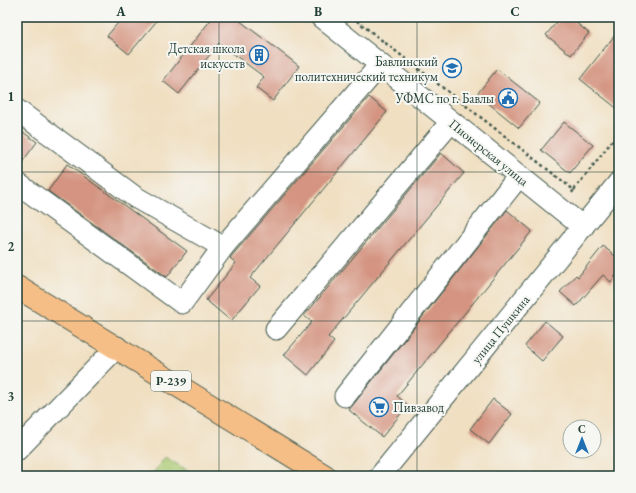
<svg xmlns="http://www.w3.org/2000/svg" width="636" height="493" font-family="'EB Garamond',serif">
<style>
.green{fill:#a9c870;stroke:#648252}
.building{fill:#d49481}
.lines{fill:none;stroke-linecap:round;stroke-linejoin:round}
.minor-casing{stroke:#3e5549;stroke-width:23}
.highway-casing{stroke:#3e5549;stroke-width:24}
.path{stroke:#3e5549;stroke-width:2.5;stroke-dasharray:3 3;stroke-linecap:butt}
.minor{stroke:#fff;stroke-width:21}
.highway{stroke:#f6be87;stroke-width:22}
.grid{fill:none;stroke:#1f3d34;stroke-width:1;stroke-opacity:0.55}
.labels{text-anchor:middle;stroke-width:4;stroke-linejoin:round;paint-order:stroke}
.shield{fill:#f6f6f2;stroke:#60746d;stroke-width:1}
.shield-label{font-size:12px;font-weight:bold;fill:#1f3d34}
.poi-label{font-size:13px;fill:#1f3d34;stroke:#f6f6f2;text-anchor:end}
.street-label{font-size:13px;fill:#1f3d34;stroke:#f6f6f2}
.neatline{fill:none;stroke:#1f3d34;stroke-width:1.5}
.grid-label{font-size:13px;text-anchor:middle;font-weight:bold;fill:#1f3d34}
</style>
<rect width="100%" height="100%" fill="#f6f6f2"/>
<filter id="ink" filterUnits="userSpaceOnUse"><feTurbulence type="fractalNoise" baseFrequency=".025" numOctaves="2"/><feDisplacementMap in="SourceGraphic" scale="8" xChannelSelector="R" yChannelSelector="G"/><feConvolveMatrix kernelMatrix="1 2 1 2 8 2 1 2 1" color-interpolation-filters="sRGB"/></filter>
<filter id="wash" filterUnits="userSpaceOnUse"><feTurbulence type="fractalNoise" baseFrequency=".012" numOctaves="4" result="noise"/><feDisplacementMap in="SourceGraphic" scale="16" xChannelSelector="R" yChannelSelector="G"/><feGaussianBlur stdDeviation="0.9" result="paint"/><feColorMatrix in="noise" values="0 0 0 0 0 0 0 0 0 0 0 0 0 0 0 0 0 1.4 0 .05"/><feComposite in="paint" operator="in"/></filter>
<g filter="url(#wash)">
<rect width="100%" height="100%" fill="#f0dfc1"/>
<polygon class="green" points="165,457 197,476 151,476"/>
<g id="blocks">
<g class="building">
<polygon points="123,17 160,17 129,54 107,36"/>
<polygon points="213,17 235,17 299,66 273,101 256,88 264,77 219,43 179,94 163,81"/>
<polygon points="561,17 569,17 589,33 571,55 546,35"/>
<polygon points="619,30 619,110 580,79"/>
<polygon points="497,69 540,103 519,128 477,94"/>
<polygon points="369,97 387,112 250,278 260,286 231,321 206,300 236,263 230,258"/>
<polygon points="564,122 593,145 570,173 541,150"/>
<polygon points="17,128 37,142 17,169"/>
<polygon points="441,153 464,173 328,337 334,342 308,375 284,355 312,322 304,316"/>
<polygon points="67,164 187,251 167,277 48,191"/>
<polygon points="507,210 532,231 397,396 408,405 382,437 349,410"/>
<polygon points="603,246 619,259 619,271 611,282 603,275 576,306 560,292 576,275 578,277"/>
<polygon points="545,321 563,336 542,361 525,346"/>
<polygon points="493,399 512,414 489,444 470,429"/>
</g>
</g>
</g>
<g filter="url(#ink)">
<use href="#blocks" fill-opacity="0" stroke="#3e5549" stroke-width="1"/>
<g class="lines">
<defs>
<g id="minor">
<polyline points="321,17 583,227"/>
<polyline points="17,110 135,197 223,247 182,303 17,183"/>
<polyline points="223,247 380,65"/>
<polyline points="276,329 451,122"/>
<polyline points="345,396 519,176"/>
<polyline points="17,450 117,347"/>
<polyline points="380,476 619,182"/>
</g>
<polyline id="highway" points="17,287 325,476"/>
</defs>
<use href="#minor" class="minor-casing"/>
<use href="#highway" class="highway-casing"/>
<g class="path">
<polyline points="352,17 574,190 570,195"/>
<polyline points="574,190 619,132"/>
</g>
<use href="#minor" class="minor"/>
<use href="#highway" class="highway"/>
</g>
</g>
<path class="grid" d="M219 17V476M417 17V476M17 172H619M17 321H619"/>
<defs>
<symbol id="building-ring" viewBox="-11 -11 22 22"><circle r="9.5" fill="#f6f6f2" stroke="#1f6fb2" stroke-width="1.5"/><path d="M-4-6H4V6H1V3H-1V6H-4ZM-2.5-4.3h1.7v1.8h-1.7ZM.8-4.3h1.7v1.8H.8ZM-2.5-1h1.7V.8h-1.7ZM.8-1h1.7V.8H.8Z" fill="#1f6fb2"/></symbol>
<symbol id="university-ring" viewBox="-11 -11 22 22"><circle r="9.5" fill="#f6f6f2" stroke="#1f6fb2" stroke-width="1.5"/><path d="M0-5L7-2L0 1L-7-2ZM-4 1L0 2.5L4 1V4Q0 6-4 4Z" fill="#1f6fb2"/></symbol>
<symbol id="civic-ring" viewBox="-11 -11 22 22"><circle r="9.5" fill="#f6f6f2" stroke="#1f6fb2" stroke-width="1.5"/><path d="M-.6-6.5H3V-4.5H.6V-3L4-1V1h2V6H-6V1h2V-1L-.6-3ZM-1.2 2.5V6h2.4V2.5Z" fill="#1f6fb2"/></symbol>
<symbol id="supermarket-ring" viewBox="-11 -11 22 22"><circle r="9.5" fill="#f6f6f2" stroke="#1f6fb2" stroke-width="1.5"/><path d="M-6-5.5h2.5l.6 2H6L4.5 2H-2.5L-4.4-4H-6ZM-1.5 3.2a1.3 1.3 0 1 0 .1 0ZM3 3.2a1.3 1.3 0 1 0 .1 0Z" fill="#1f6fb2"/></symbol>
</defs>
<g fill-rule="evenodd">
<use href="#building-ring" x="248" y="44" width="22" height="22"/>
<use href="#university-ring" x="441" y="57" width="22" height="22"/>
<use href="#civic-ring" x="497" y="87" width="22" height="22"/>
<use href="#supermarket-ring" x="368" y="396" width="22" height="22"/>
</g>
<g class="labels">
<rect class="shield" x="151" y="371" width="40" height="20" rx="3"/>
<g class="shield-label">
<text x="171" y="385">Р-239</text>
</g>
<g class="poi-label">
<text x="245" y="53">Детская школа<tspan x="245" dy="15">искусств</tspan></text>
<text x="438" y="66">Бавлинский<tspan x="438" dy="15">политехнический техникум</tspan></text>
<text x="494" y="103">УФМС по г. Бавлы</text>
<text x="393" y="412" text-anchor="start">Пивзавод</text>
</g>
<g class="street-label">
<text transform="translate(489 152) rotate(39)" y="5">Пионерская улица</text>
<text transform="translate(500 329) rotate(-51)" y="5">улица Пушкина</text>
</g>
</g>
<rect width="636" height="493" fill="none" stroke="#f6f6f2" stroke-width="44"/>
<g transform="translate(582 439)"><circle r="19" fill="#f6f6f2" stroke="#a0aca6"/>
<path d="M0-3L7 15L0 10L-7 15Z" fill="#1f6fb2"/>
<text y="-6" font-size="11" font-weight="bold" text-anchor="middle" fill="#1f3d34">С</text>
</g>
<rect x="22" y="22" width="592" height="449" class="neatline"/>
<g class="grid-label">
<text x="121" y="16">A</text>
<text x="318" y="16">B</text>
<text x="515" y="16">C</text>
<text x="11" y="101">1</text>
<text x="11" y="251">2</text>
<text x="11" y="401">3</text>
</g>
</svg>
